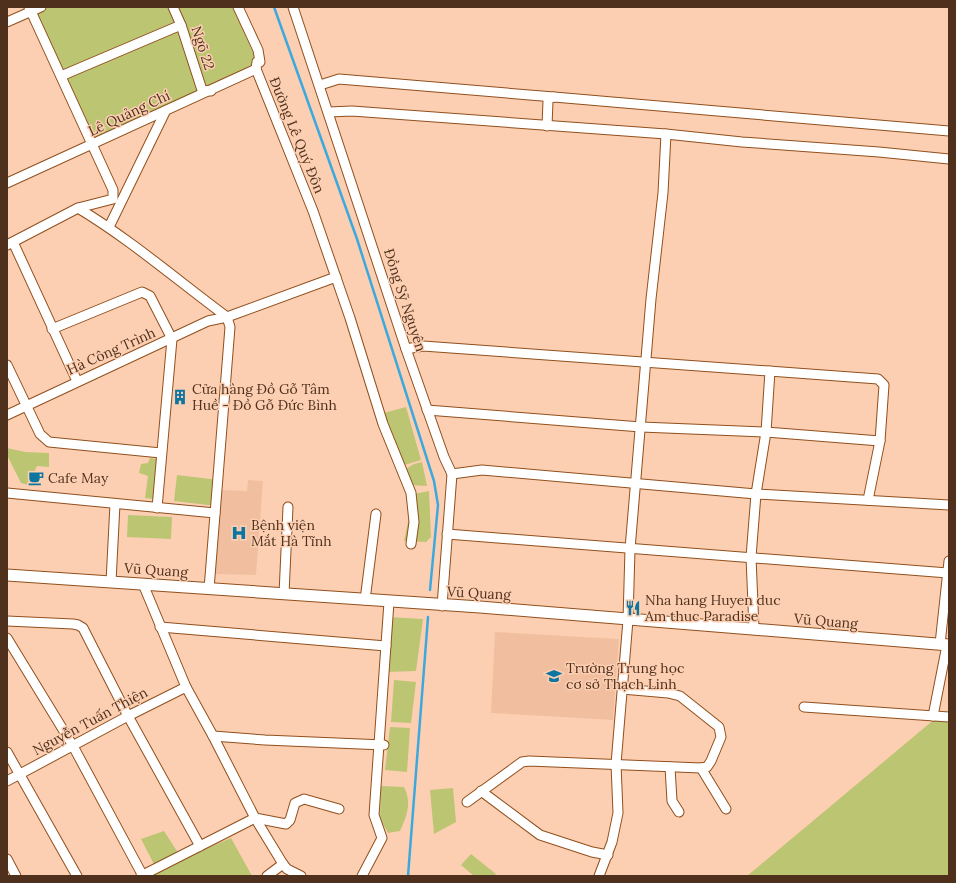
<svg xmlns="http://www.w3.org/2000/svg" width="956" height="883" font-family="Lora,serif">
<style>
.built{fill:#f1bfa0}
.green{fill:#bcc572}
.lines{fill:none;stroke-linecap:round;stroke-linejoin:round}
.stream{stroke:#3ca9de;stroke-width:2.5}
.minor-casing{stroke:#914f1c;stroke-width:11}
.major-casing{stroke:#914f1c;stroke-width:13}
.minor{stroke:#fff;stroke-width:9}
.major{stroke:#fff;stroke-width:11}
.labels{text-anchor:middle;stroke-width:3;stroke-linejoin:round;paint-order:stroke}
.street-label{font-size:14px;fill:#4e301c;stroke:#fdcfb2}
.poi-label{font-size:14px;fill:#4e301c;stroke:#fdcfb2;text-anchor:start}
</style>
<rect width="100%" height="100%" fill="#fdcfb2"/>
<g class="built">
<polygon points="248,480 263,481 256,575 215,574 221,490 247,491"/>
<polygon points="495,632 619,639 613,720 491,713"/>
</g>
<g class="green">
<polygon points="41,7 233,7 257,62 95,144 33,10"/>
<polygon points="406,407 421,460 401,466 380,414"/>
<polygon points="7,448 25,452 49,453 49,467 37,466 28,485 21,483 7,455"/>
<polygon points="150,458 165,460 162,500 145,498 148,476 139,473 141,464 148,463"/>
<polygon points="422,462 427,486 409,485 406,469 414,464"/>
<polygon points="177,475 219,480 216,506 174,501"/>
<polygon points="429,491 431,537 426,542 404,541 414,494"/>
<polygon points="128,515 172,517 171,539 127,537"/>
<polygon points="388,617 423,619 416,671 386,672"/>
<polygon points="394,680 416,682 411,723 391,722"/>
<polygon points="936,718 949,720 949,876 747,876"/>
<polygon points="390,727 410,728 407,772 385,770"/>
<path d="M381 786 404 787C412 803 407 815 400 831L388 833 380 819Z"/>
<polygon points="453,788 456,822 434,834 430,790"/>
<polygon points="164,831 182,859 231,838 252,876 152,876 158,872 141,839"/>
<polygon points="471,854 496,874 494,876 474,876 461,865"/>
</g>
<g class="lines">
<g class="stream">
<polyline points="274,7 357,239 434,481 438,505 430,590"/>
<polyline points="408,876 428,617"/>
</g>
<defs>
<g id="minor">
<polyline points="173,7 181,25 202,90 211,91"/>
<polyline points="293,7 406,349 444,457 452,474 442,606"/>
<polyline points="7,22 41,7"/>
<polyline points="256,69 313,211 350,318 383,424 411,493 414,522 411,544"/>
<polyline points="61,76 181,25"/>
<polyline points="320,85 339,79 554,97"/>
<polyline points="329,112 352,111 666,134 742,142 879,152 949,159"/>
<polyline points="547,126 548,101 549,98 554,97 949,131"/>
<polyline points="7,183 256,69 257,62 260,62 258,50 238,7"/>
<path d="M78 208C131 240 177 280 227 317"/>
<polyline points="109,227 165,112"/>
<polyline points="13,242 77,381"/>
<polyline points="7,245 78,208 113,199 113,190 29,7"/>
<polyline points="52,329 142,292 150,296 172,339 157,508"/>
<polyline points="406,349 423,346 878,379 884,385 880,441 868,500"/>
<polyline points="7,365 40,434 49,442 161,453"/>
<polyline points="427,410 641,427 766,432 880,441"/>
<polyline points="7,415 208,321 227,317 336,277"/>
<polyline points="452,474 482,470 756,494 949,505"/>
<polyline points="7,493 215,513"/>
<polyline points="447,534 948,573"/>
<polyline points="111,582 115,504"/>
<polyline points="143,584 186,687 213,736 255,818 283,864 287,869 301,876"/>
<polyline points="209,589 230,327 227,317"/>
<polyline points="284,594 288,507"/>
<polyline points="365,600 376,514"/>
<polyline points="7,621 73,624 78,625 83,628 128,716 200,846"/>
<polyline points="160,627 386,646"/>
<polyline points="754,629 751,557 756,494 766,432 770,371"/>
<polyline points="7,638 73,746 143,876"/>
<polyline points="940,644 949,561"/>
<polyline points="804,707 949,717"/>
<polyline points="933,716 947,645"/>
<polyline points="213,736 265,740 384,745"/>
<polyline points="7,752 77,876"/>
<polyline points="670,767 672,801 679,812"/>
<polyline points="701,768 726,809"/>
<polyline points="7,781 128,716 186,687"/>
<polyline points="481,791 540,835 592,852 608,855"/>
<polyline points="467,802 522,762 529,761 701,768 707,767 711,761 721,737 719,727 680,696 668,693 622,689"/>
<polyline points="7,859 16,876"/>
<polyline points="141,876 255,818 286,824 290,820 295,803 304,799 339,809"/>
<polyline points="267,876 283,864"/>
<polyline points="362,876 382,838 374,815 389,602"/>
<polyline points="599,876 612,842 618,813 616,764 628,620 630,549 651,299 663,193 666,134"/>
</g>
<polyline id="major" points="7,575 480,607 949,645"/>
</defs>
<use href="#minor" class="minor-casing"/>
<use href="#major" class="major-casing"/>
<use href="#minor" class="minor"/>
<use href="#major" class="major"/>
</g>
<defs>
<symbol id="building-bare" viewBox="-9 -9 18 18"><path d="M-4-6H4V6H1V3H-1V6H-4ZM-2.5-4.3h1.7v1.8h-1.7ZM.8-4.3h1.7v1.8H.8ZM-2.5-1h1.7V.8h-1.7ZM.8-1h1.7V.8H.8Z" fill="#0c76a1" stroke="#fdcfb2" stroke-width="2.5" paint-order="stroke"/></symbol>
<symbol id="cafe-bare" viewBox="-9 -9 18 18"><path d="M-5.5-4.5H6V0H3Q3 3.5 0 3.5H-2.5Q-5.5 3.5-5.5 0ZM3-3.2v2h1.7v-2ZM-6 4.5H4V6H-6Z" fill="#0c76a1" stroke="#fdcfb2" stroke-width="2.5" paint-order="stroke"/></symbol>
<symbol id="hospital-bare" viewBox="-9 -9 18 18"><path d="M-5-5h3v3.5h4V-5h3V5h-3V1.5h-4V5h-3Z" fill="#0c76a1" stroke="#fdcfb2" stroke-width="2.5" paint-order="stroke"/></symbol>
<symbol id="restaurant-bare" viewBox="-9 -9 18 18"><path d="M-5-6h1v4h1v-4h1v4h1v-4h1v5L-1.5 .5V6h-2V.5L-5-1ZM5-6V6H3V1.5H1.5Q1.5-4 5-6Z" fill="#0c76a1" stroke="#fdcfb2" stroke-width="2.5" paint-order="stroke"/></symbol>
<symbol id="school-bare" viewBox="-9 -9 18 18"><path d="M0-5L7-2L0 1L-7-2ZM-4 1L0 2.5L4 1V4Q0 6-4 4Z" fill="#0c76a1" stroke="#fdcfb2" stroke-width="2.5" paint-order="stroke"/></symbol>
</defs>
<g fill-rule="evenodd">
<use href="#building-bare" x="169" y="386" width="22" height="22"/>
<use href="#cafe-bare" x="25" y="467" width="22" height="22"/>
<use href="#hospital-bare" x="228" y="522" width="22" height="22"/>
<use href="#restaurant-bare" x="622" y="597" width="22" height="22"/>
<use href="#school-bare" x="543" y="665" width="22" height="22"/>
</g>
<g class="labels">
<g class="street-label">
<text transform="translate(203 48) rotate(72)" y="5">Ngõ 22</text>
<text transform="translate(129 113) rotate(-25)" y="5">Lê Quảng Chí</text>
<text transform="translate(297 135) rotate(68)" y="5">Đường Lê Quý Đôn</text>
<text transform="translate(405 300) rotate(72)" y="5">Đồng Sỹ Nguyên</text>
<text transform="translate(111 351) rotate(-24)" y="5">Hà Công Trình</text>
<text transform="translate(156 570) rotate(4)" y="5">Vũ Quang</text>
<text transform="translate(479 593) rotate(3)" y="5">Vũ Quang</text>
<text transform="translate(826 621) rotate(5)" y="5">Vũ Quang</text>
<text transform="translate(90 721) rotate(-28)" y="5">Nguyễn Tuấn Thiện</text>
</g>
<g class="poi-label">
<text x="192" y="394">Cửa hàng Đồ Gỗ Tâm<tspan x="192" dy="16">Huề - Đồ Gỗ Đức Bình</tspan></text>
<text x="48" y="483">Cafe May</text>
<text x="251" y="530">Bệnh viện<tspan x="251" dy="16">Mắt Hà Tĩnh</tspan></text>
<text x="645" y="605">Nha hang Huyen duc<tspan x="645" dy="16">Am thuc Paradise</tspan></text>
<text x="566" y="673">Trường Trung học<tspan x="566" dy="16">cơ sở Thạch Linh</tspan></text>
</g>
</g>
<rect width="956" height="883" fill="none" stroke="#4e301c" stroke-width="16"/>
</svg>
